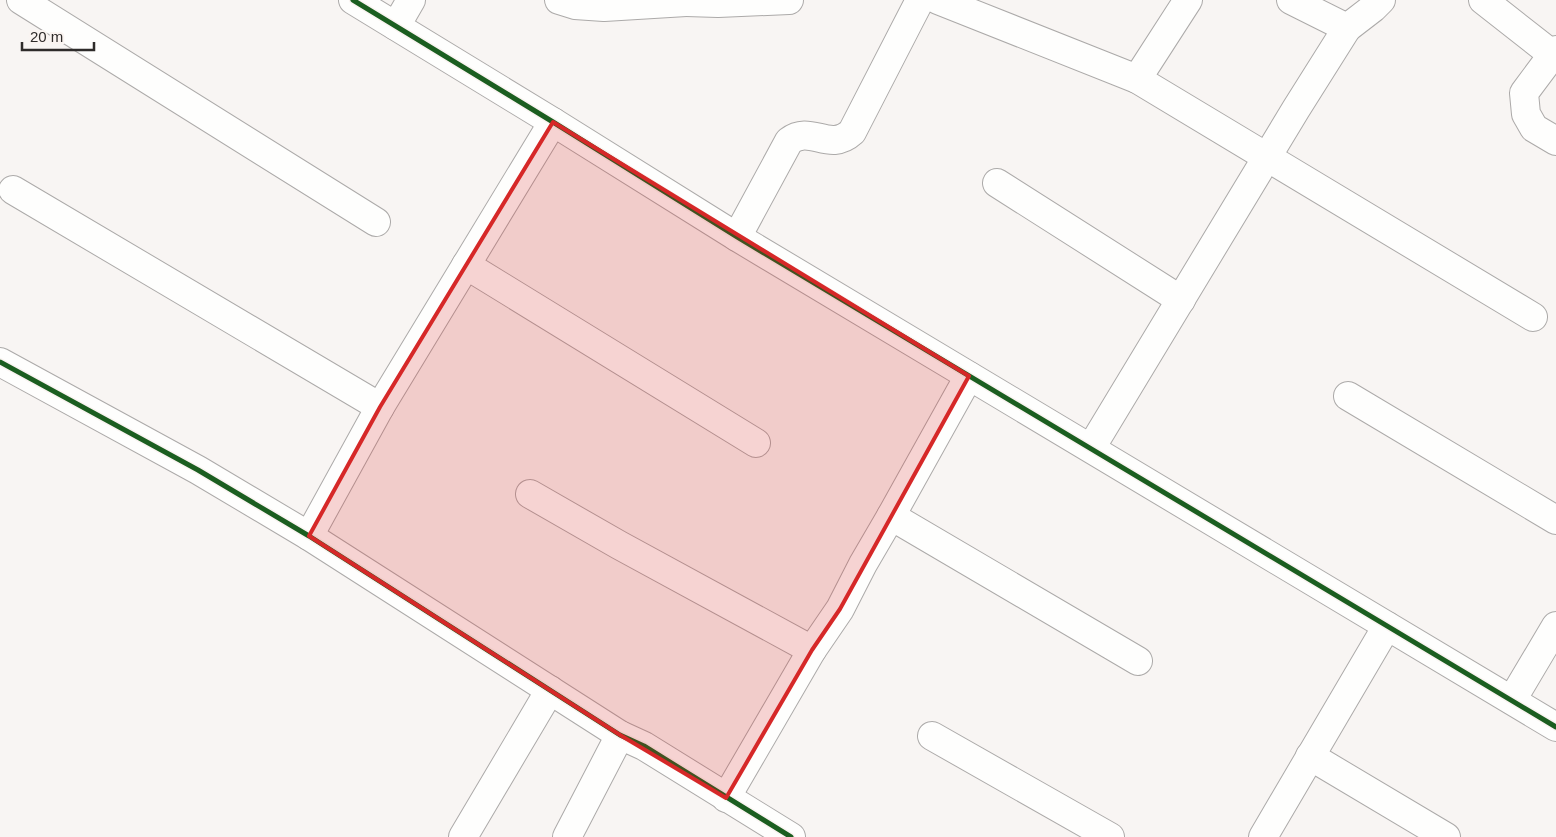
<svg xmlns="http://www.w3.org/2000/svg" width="1556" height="837" font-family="Helvetica,sans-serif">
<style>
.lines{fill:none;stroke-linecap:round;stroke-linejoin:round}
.minor-casing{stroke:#acaaa9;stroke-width:30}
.minor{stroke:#fefefd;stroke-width:28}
.cycleway-casing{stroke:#faf4f1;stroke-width:8}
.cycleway{stroke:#1b5e20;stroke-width:5}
.marked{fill:#d62828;fill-opacity:0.2;stroke:#d62828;stroke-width:4;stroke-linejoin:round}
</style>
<rect width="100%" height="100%" fill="#f8f5f3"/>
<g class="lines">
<defs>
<g id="minor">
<polyline points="21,0 376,222"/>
<polyline points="353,0 553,122 737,237 1556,727"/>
<polyline points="559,0 575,5 604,7 686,2"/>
<polyline points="686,0 686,2 718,3 789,0"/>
<polyline points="938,0 1137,79"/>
<polyline points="1188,0 1137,79 1533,317"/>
<polyline points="1291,0 1347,28 1373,8 1381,0"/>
<polyline points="1483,0 1553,55"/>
<polyline points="396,26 411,0"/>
<polyline points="1556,50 1524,93 1526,114 1534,128 1556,141"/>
<polyline points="997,183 1181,300"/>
<polyline points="13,190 380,407"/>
<path d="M737 237 789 141C811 124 829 153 852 132L920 0"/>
<polyline points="466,265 756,443"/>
<polyline points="0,362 198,470 309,536 620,735 644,746 791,837"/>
<polyline points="1348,396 1556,520"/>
<polyline points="1091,448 1296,109 1347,28"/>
<polyline points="530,494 619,545 812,650"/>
<polyline points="891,516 1138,661"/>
<polyline points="309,536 380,407 553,122"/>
<polyline points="1512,700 1556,626"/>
<polyline points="932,736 1110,837"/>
<polyline points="1310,756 1446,837"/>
<polyline points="726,798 812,650 840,609 863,564 891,516 969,376"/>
<polyline points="463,837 550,690"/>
<polyline points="567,837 620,735"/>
<polyline points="1263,837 1387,626"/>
</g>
</defs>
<use href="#minor" class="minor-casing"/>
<use href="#minor" class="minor"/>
<defs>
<g id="cycleway">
<polyline points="353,0 553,122 737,237 1556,727"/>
<polyline points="0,362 198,470 309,536 620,735 644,746 791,837"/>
</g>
</defs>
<use href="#cycleway" class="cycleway-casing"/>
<use href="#cycleway" class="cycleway"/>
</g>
<path class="marked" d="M553 122 969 376 840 609 812 650 726 798 620 735 309 536 380 407Z"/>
<path d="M22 42v8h72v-8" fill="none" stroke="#2e2b2a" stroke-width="2.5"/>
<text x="30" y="42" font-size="15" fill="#2e2b2a" stroke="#faf4f1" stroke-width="4" paint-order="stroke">20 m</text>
</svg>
